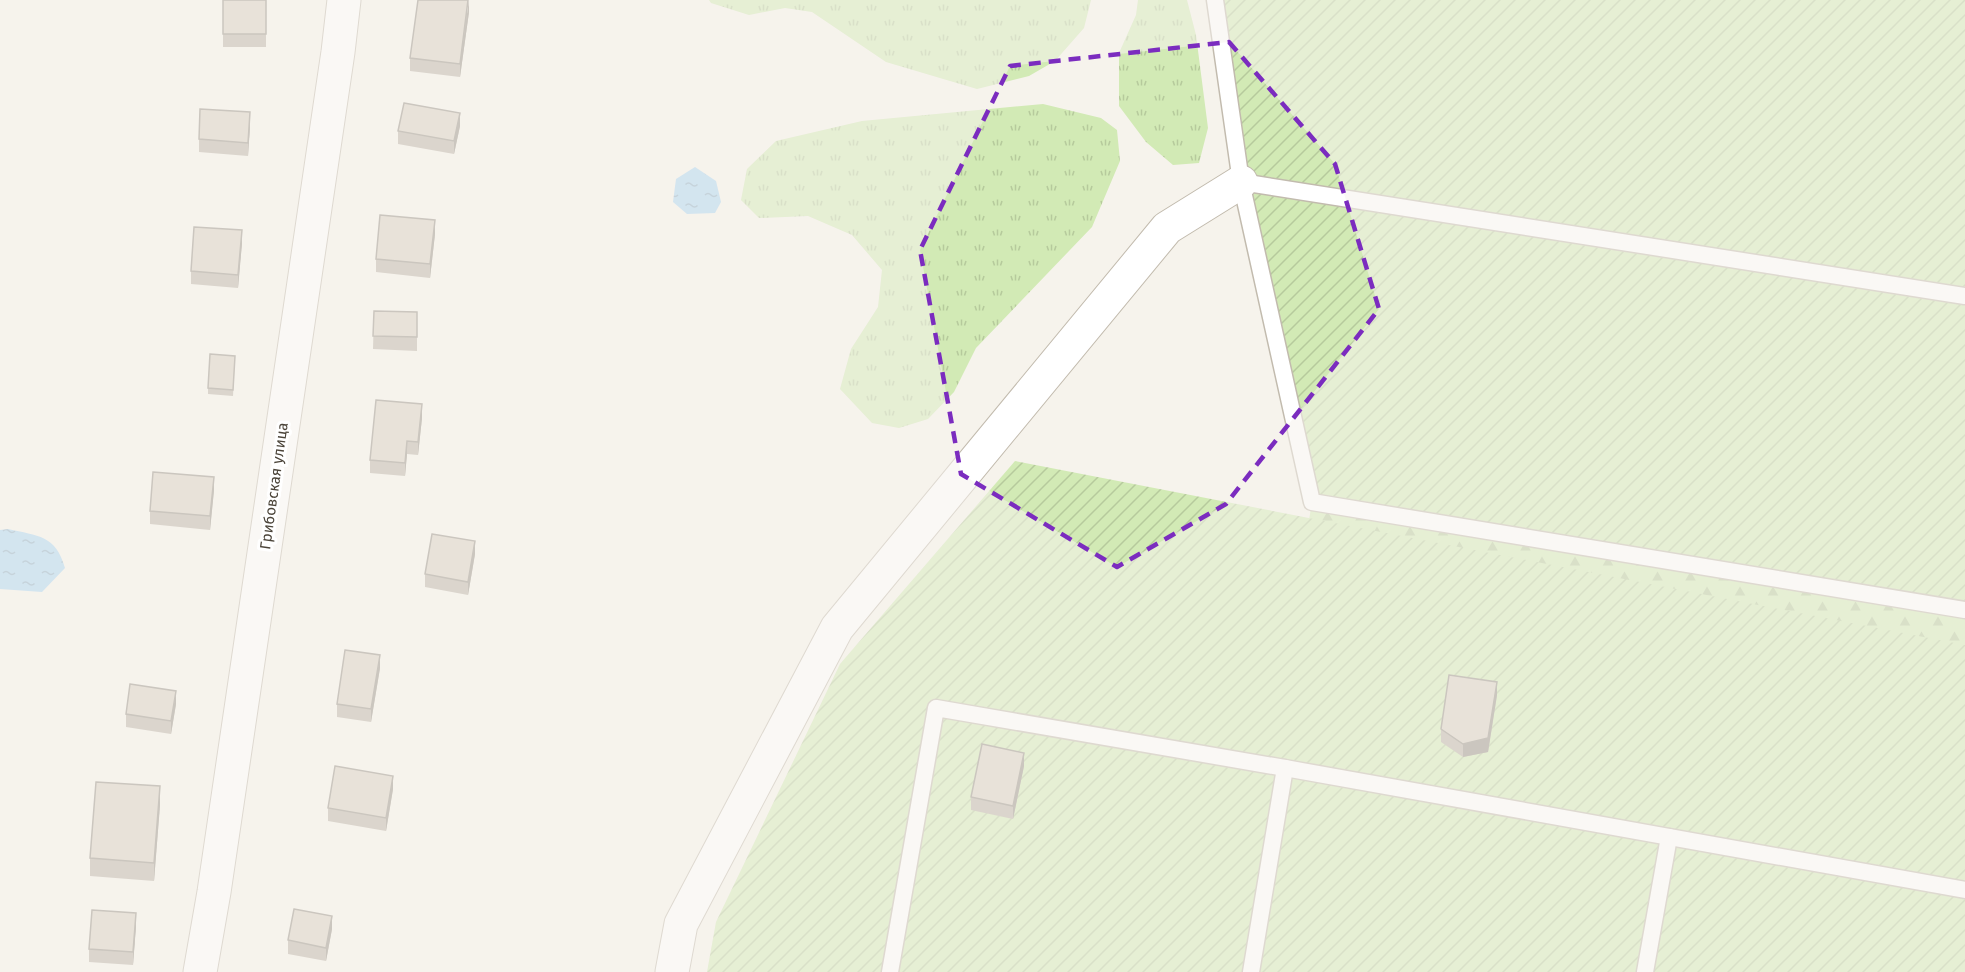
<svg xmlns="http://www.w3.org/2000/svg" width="1965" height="972" font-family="'Fira Sans',sans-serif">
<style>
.grass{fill:url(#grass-tufts)}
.forest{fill:url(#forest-firs)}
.garden{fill:url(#garden-furrows)}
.water{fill:url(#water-ripples)}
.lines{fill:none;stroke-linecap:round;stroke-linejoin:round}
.lane-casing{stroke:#c2bbae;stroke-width:19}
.street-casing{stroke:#c2bbae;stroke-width:35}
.lane{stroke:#fff;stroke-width:16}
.street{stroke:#fff;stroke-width:33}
.wall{fill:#bab2a6}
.shaded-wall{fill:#979187}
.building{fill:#d8cfc1;stroke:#979187;stroke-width:1.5}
.marked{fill:none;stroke:#7b2cbf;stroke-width:4.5;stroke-dasharray:12 8;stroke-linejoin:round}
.labels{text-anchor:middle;stroke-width:6;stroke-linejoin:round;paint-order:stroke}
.street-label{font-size:15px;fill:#4b4439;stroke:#fff}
</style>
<defs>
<pattern id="grass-tufts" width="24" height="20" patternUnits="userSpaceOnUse" patternTransform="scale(1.5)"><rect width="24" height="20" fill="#d2eab5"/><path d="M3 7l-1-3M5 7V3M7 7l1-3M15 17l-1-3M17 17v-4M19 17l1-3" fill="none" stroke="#b6ca9c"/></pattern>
<pattern id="forest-firs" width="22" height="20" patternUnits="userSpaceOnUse" patternTransform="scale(1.5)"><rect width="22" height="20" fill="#d2eab5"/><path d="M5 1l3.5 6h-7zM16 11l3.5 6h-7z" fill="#b6ca9c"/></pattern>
<pattern id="garden-furrows" width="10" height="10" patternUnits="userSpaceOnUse" patternTransform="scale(1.5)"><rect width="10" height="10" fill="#d2eab5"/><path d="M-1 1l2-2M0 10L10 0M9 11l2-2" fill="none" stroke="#b6ca9c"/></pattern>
<pattern id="water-ripples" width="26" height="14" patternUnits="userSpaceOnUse" patternTransform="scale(1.5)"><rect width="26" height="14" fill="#a9d4f2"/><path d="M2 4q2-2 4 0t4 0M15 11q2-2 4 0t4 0" fill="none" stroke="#8caec5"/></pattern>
</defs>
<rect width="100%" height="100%" fill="#f6f3ec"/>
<g class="grass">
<polygon points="709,0 1091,0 1084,28 1055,61 1029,76 977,89 886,62 812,12 785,8 749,15 711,3"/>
<polygon points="1138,0 1187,0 1196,35 1208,128 1199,163 1173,165 1146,142 1119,106 1119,53 1136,15"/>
<polygon points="1043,104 1101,118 1117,130 1120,161 1092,227 976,348 954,392 928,419 899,428 872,423 840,389 851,349 878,307 882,270 852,235 808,216 759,218 741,200 747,169 776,141 862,121"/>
</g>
<polygon class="forest" points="1312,502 1965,610 1965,656 1305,545"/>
<g class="garden">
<polygon points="1215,0 1965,0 1965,610 1312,502"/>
<polygon points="1015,461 1965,645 1965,972 707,972 716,922 840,664"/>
</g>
<g class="water">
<polygon points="695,167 716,181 721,202 715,213 687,214 673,202 676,179"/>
<path d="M8 529C38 536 56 535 65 568L42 592 0 589V530Z"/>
</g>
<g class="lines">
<defs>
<g id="lane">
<polyline points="1215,0 1241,182 1312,502 1965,610"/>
<polyline points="1241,182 1965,296"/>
<polyline points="890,972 936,708 1285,768 1965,890"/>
<polyline points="1251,972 1285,768"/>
<polyline points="1645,972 1669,837"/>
</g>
<g id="street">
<polyline points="200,972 214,892 338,52 344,0"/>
<polyline points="672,972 681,924 837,628 1167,228 1241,182"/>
</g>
</defs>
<use href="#lane" class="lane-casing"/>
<use href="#street" class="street-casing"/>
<use href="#lane" class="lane"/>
<use href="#street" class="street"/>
</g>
<g class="wall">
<rect x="223" y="0" width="43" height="47"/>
<polygon points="469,12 460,77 410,71 410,58"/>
<polygon points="250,125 248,156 199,152 199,139"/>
<polygon points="460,126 454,154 398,144 398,131"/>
<polygon points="435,234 430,278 376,272 376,259"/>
<polygon points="242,243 238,288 191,284 191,271"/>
<polygon points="374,311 417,312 417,351 373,349"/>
<polygon points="235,356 233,396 208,394 208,388"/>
<polygon points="422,418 418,455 407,454 405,476 370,473 370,460"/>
<polygon points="214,490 210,530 150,524 150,511"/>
<polygon points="475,554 468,595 425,587 425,574"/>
<polygon points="380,668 371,722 337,717 337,704"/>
<polygon points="1497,695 1488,752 1463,757 1441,742 1441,729"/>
<polygon points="176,704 171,734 126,727 126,714"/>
<polygon points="1024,766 1013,819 971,810 971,797"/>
<polygon points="393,789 386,831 328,821 328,808"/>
<polygon points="160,805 154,881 90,876 90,858"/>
<polygon points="136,926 133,965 89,962 89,949"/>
<polygon points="332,929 326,961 288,954 288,940"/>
</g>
<g class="shaded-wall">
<polygon points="469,0 469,12 460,77 460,64"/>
<polygon points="250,112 250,125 248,156 248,143"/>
<polygon points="460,113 460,126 454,154 454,141"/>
<polygon points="435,220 435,234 430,278 430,264"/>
<polygon points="242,230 242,243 238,288 238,275"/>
<polygon points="422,404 422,418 418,455 418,442"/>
<polygon points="407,441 407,454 405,476 405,463"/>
<polygon points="214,477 214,490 210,530 210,516"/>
<polygon points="475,541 475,554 468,595 468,582"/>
<polygon points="380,655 380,668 371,722 371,709"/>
<polygon points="1497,682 1497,695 1488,752 1463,757 1463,744"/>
<polygon points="176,691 176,704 171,734 171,721"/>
<polygon points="1024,753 1024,766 1013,819 1013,806"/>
<polygon points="393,776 393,789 386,831 386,818"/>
<polygon points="160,786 160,805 154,881 154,863"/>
<polygon points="136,913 136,926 133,965 133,952"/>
<polygon points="332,916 332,929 326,961 326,948"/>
</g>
<g class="building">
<rect x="223" y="0" width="43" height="34"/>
<polygon points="418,0 468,0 460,64 410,58"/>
<polygon points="404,103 460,113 454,141 398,131"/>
<polygon points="200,109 250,112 248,143 199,139"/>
<polygon points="380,215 435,220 430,264 376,259"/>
<polygon points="194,227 242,230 238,275 191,271"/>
<polygon points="374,311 417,312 417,337 373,336"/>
<polygon points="210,354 235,356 233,390 208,388"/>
<polygon points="376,400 422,404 418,442 407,441 405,463 370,460"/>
<polygon points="153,472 214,477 210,516 150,511"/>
<polygon points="432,534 475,541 468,582 425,574"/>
<polygon points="345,650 380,655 371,709 337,704"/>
<polygon points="1449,675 1497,682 1488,738 1463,744 1441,729"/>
<polygon points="130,684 176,691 171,721 126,714"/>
<polygon points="982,744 1024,753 1013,806 971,797"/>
<polygon points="335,766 393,776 386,818 328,808"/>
<polygon points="96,782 160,786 154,863 90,858"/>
<polygon points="294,909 332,916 326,948 288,940"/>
<polygon points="92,910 136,913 133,952 89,949"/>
</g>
<path d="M0 0H1965V972H0ZM1229 42 1335 164 1379 309 1226 504 1117 567 961 474 920 250 1010 66Z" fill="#f6f3ec" fill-opacity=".55" fill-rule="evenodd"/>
<path class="marked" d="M1229 42 1335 164 1379 309 1226 504 1117 567 961 474 920 250 1010 66Z"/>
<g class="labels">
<g class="street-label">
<text transform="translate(274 486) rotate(-82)" y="5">Грибовская улица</text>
</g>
</g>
</svg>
